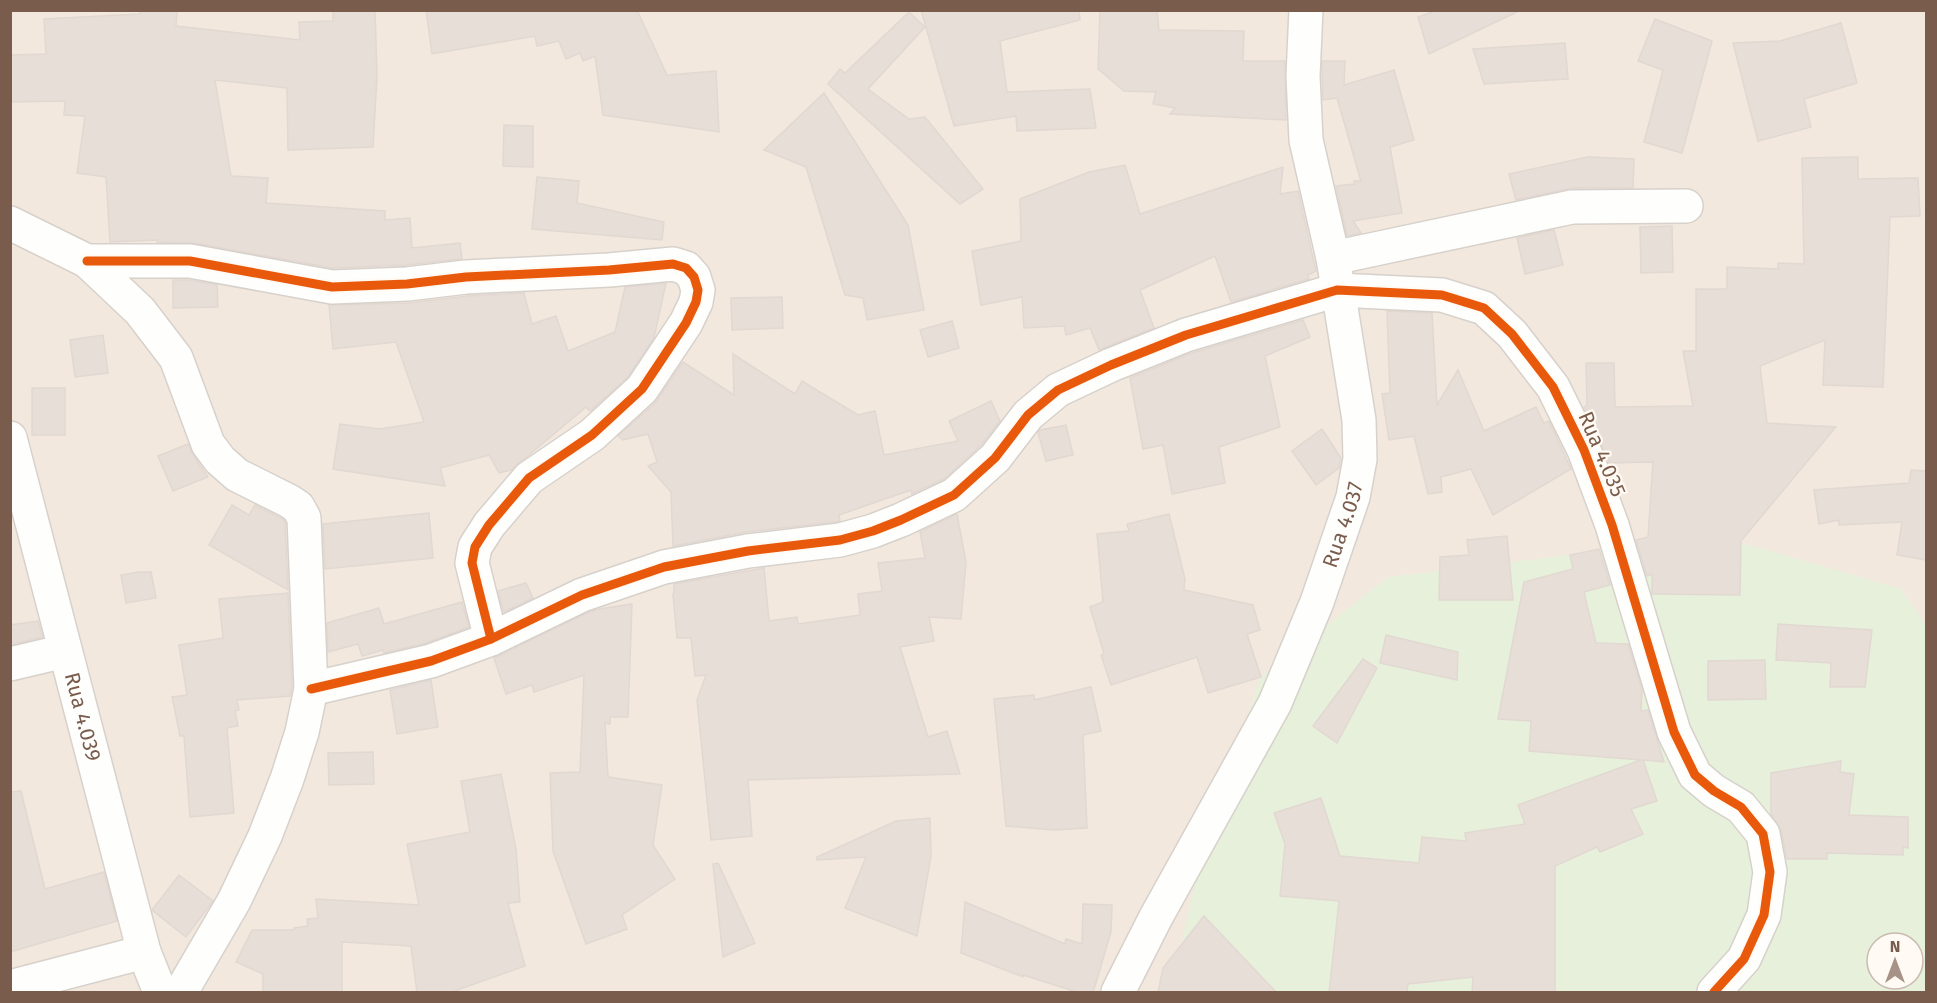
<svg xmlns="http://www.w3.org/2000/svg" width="1937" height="1003" font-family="'Fira Sans',sans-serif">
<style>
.residential{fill:#f2e8de;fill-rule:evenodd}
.green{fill:#e7f0db;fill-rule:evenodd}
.building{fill:#e6ded7;stroke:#e2d8d2;stroke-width:1.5}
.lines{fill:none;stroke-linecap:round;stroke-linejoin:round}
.minor-casing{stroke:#d7d1cb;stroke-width:36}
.minor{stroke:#fefefd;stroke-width:33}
.cycleway-casing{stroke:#fffaf3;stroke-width:13}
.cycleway{stroke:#e8590c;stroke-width:9}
.labels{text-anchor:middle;stroke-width:4.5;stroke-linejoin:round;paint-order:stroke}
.street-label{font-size:21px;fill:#7a5c4d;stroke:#fffaf3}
</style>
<rect width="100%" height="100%" fill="#f9f5f0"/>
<path class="residential" d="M10 11H1926V992H11ZM1877 943H1913V979H1877Z"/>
<path class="green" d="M1694 529 1901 589 1926 625V992H1171L1208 824 1261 677 1388 577 1570 555ZM1877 943H1913V979H1877Z"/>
<g class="building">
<polygon points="140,10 177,10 176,26 300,40 299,22 333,21 333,10 375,10 377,75 373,147 288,150 287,88 215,80 231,176 268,178 266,203 385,211 385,220 410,218 412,248 460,243 462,259 406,265 333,268 193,243 157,242 157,240 110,242 106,177 77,173 85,116 64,115 65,101 10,102 10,55 46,54 44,19 140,14"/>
<polygon points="426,10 637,10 667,75 716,71 719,132 603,115 595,56 583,61 580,53 566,59 559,41 537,46 535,36 432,54"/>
<polygon points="921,10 1079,10 1080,20 1000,41 1007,92 1090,89 1096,128 1017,131 1016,116 954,126"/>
<polygon points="1100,10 1157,10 1159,30 1244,31 1243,61 1285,61 1286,120 1170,114 1175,108 1153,104 1156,92 1124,91 1098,69"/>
<polygon points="1438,10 1521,10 1429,54 1418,17"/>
<polygon points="909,12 925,27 868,89 909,119 925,117 983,189 960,204 828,84 840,69 845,73"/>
<polygon points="1655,19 1712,41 1682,153 1644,142 1663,70 1638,61"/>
<polygon points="1841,23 1857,83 1804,99 1811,127 1758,141 1733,43 1780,41"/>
<polygon points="1565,43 1568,79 1484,84 1473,49"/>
<polygon points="1322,61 1345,61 1344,85 1394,70 1414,140 1390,147 1402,213 1353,221 1361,233 1347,236 1336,186 1355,184 1354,181 1361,181 1337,98 1323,100"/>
<polygon points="824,93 908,225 924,310 867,320 863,298 845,295 806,167 764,150"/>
<polygon points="504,125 533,126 533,167 503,166"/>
<polygon points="1588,157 1634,159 1633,188 1572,188 1516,200 1509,174"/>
<polygon points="1858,157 1858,179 1918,178 1920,216 1890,217 1883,387 1823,385 1825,340 1760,366 1767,423 1836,427 1741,541 1740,595 1652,594 1652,574 1647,576 1636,540 1648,537 1653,462 1609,463 1601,442 1584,407 1587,405 1586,363 1614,363 1615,407 1693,406 1683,351 1696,351 1696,289 1727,289 1727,267 1778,269 1778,263 1804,264 1802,158"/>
<polygon points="1125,165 1140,214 1283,167 1280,194 1298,191 1316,271 1308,275 1309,279 1231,302 1215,256 1140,290 1154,328 1099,350 1090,328 1066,335 1064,326 1024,328 1022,297 981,305 972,251 1021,241 1020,199 1089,172"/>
<polygon points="537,177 579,181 577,203 664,222 662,240 532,229"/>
<polygon points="1672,226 1673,272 1641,273 1640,227"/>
<polygon points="1554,230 1563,265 1525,274 1517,238"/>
<polygon points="173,280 188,280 217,285 218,307 173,308"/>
<polygon points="666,283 654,338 628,377 590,411 586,407 511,470 499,473 489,455 440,468 445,486 333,469 340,424 380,429 424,422 396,342 333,349 329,305 408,303 468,296 524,293 532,324 556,316 568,351 615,332 625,287"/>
<polygon points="782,297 783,328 732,330 731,298"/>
<polygon points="1387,311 1432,313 1437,405 1458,370 1484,431 1536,407 1544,423 1549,421 1571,469 1493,515 1471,469 1441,477 1442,492 1428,494 1414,436 1389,440 1382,394 1390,393"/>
<polygon points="1303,320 1310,337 1265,356 1280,427 1219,447 1225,483 1172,494 1163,445 1143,449 1130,378 1192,353"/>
<polygon points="952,321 959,348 928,357 920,330"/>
<polygon points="103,335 108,373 75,377 70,340"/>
<polygon points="733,354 795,394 802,381 858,415 875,411 884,455 958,441 949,421 991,401 1000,421 981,445 944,479 912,494 911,490 839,515 840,521 836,522 746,532 673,546 671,492 648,466 657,462 648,434 623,440 618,436 655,403 683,362 734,395"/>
<rect x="32" y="388" width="33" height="47"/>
<polygon points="1066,425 1073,455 1046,461 1038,433 1040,430"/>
<polygon points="1322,429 1341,458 1339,468 1316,485 1292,451"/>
<polygon points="188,444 193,455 208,477 173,491 158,456"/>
<polygon points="1911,470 1926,471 1926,560 1897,555 1902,522 1839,525 1839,520 1819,524 1814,490 1909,483"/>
<polygon points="232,505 249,515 255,505 284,520 285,523 288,590 209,545"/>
<polygon points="429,513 433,558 325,569 323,524"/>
<polygon points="957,514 966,562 961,619 929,617 934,641 900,647 928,737 947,731 960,774 748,780 752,836 711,840 697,700 706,675 695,676 691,638 677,638 673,594 674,593 674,584 764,568 769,621 797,617 798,624 860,615 858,594 882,591 878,563 925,558 920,532"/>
<polygon points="1169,514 1185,579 1184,590 1253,605 1260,630 1247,634 1261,677 1208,693 1197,657 1111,685 1101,655 1104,654 1090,607 1103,602 1097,534 1129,531 1127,524"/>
<polygon points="1507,536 1513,600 1439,600 1440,557 1469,555 1467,540"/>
<polygon points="1599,549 1610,585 1584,592 1596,643 1628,644 1642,689 1641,711 1648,710 1664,762 1643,760 1657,801 1631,809 1643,834 1600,852 1597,847 1555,866 1555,993 1472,993 1473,977 1408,984 1407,993 1329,993 1339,901 1280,896 1285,844 1274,813 1321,798 1340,856 1419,863 1422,837 1466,841 1465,833 1525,824 1518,805 1641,760 1529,751 1531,721 1498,719 1524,582 1573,569 1570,555"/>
<polygon points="139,572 151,572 156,598 126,603 121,575"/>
<polygon points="526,583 533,598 504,612 498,591"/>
<polygon points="288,593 292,687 290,696 237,700 239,710 235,711 238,726 227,728 234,813 190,817 184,736 180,736 172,697 187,695 179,645 223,638 219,599"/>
<polygon points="462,602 469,627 426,643 384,653 383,650 362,656 358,644 328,652 327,623 379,608 384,624"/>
<polygon points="632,604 628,717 610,717 610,724 605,723 608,777 662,785 653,845 675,879 622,915 627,929 586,944 553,851 550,773 580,772 584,675 534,692 532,685 506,694 494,658 589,612 599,609"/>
<polygon points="38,621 43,637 10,645 10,625"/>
<polygon points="1778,624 1872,630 1865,687 1830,687 1831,663 1776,660"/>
<polygon points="1386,635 1458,652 1457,680 1380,663"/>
<polygon points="1363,659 1377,668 1337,743 1313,726"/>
<polygon points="1765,660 1766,699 1708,700 1708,661"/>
<polygon points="431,680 438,727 397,734 390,690"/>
<polygon points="1091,687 1101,731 1083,735 1087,828 1054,830 1006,826 994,699 1034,695 1034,700"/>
<polygon points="373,752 374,784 329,785 328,753"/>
<polygon points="1841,761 1840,772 1854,774 1849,815 1908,817 1908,848 1903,847 1903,855 1827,853 1827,859 1787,859 1781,830 1771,814 1771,773"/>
<polygon points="501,774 516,849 520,902 508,903 525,966 449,993 417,993 411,946 342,942 342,993 263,993 263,974 236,962 252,930 294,930 294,928 308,926 307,919 318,918 316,899 419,905 407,844 470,832 461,781"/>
<polygon points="21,791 45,889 104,872 117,921 10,952 10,792"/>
<polygon points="930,818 931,856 917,936 845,908 866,857 817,860 817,857 896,821"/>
<polygon points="718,863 755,943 723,957 713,864"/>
<polygon points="179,875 213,901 186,937 152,910"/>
<polygon points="965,902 1065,944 1066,939 1082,944 1083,904 1112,905 1111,932 1093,993 1080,993 1023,975 1023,977 961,953"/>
<polygon points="1204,916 1277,993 1158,993 1163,968"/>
</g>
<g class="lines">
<defs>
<g id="minor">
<polyline points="10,223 87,261 140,311 176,358 208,444 220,460 237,475 289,501 298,507 304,518 311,689 302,732 287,779 265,836 234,901 181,992"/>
<polyline points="1333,258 1572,207 1686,206"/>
<polyline points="87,261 190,261 332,287 407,284 466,277 609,270 673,264 686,268 694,277 698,290 696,302 686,323 642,389 592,435 529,478 489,525 475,547 472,563 491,639"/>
<path id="s1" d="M10 438 144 952 160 992"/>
<polyline points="10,664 65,651"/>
<polyline points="311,689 431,661 491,639 582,595 664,567 748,551 840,540 873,531 901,520 954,495 995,458 1028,415 1058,390 1111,365 1186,335 1337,290 1442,295 1484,308 1512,334 1553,387 1584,450 1612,525 1674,732 1695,775 1714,791 1741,807 1763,834 1770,872 1764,915 1744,959 1714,992"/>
<polyline points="10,987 144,952"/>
<path id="s2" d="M1118 992 1156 917 1275 703 1317 602 1353 497 1360 459 1359 420 1333 258 1306 140 1303 76 1306 10"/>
</g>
</defs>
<use href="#minor" class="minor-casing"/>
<use href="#minor" class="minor"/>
<defs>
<g id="cycleway">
<polyline points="87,261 190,261 332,287 407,284 466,277 609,270 673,264 686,268 694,277 698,290 696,302 686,323 642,389 592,435 529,478 489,525 475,547 472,563 491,639"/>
<polyline points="311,689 431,661 491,639 582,595 664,567 748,551 840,540 873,531 901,520 954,495 995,458 1028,415 1058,390 1111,365 1186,335 1337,290 1442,295 1484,308 1512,334 1553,387 1584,450 1612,525 1674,732 1695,775 1714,791 1741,807 1763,834 1770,872 1764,915 1744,959 1714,992"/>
</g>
</defs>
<use href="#cycleway" class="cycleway-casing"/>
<use href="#cycleway" class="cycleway"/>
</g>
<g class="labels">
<g class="street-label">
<text transform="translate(1602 454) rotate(67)" y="7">Rua 4.035</text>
<text dy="7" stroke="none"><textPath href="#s2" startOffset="520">Rua 4.037</textPath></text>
<text dy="7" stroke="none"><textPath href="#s1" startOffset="288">Rua 4.039</textPath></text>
</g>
</g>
<rect width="1937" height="1003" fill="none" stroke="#7a5c4d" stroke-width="24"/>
<g transform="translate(1895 961)"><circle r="28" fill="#fffaf3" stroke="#cabbb1" stroke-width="1.5"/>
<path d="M0-4.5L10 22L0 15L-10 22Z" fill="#a69286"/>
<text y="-9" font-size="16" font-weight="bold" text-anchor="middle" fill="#7a5c4d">N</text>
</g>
</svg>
